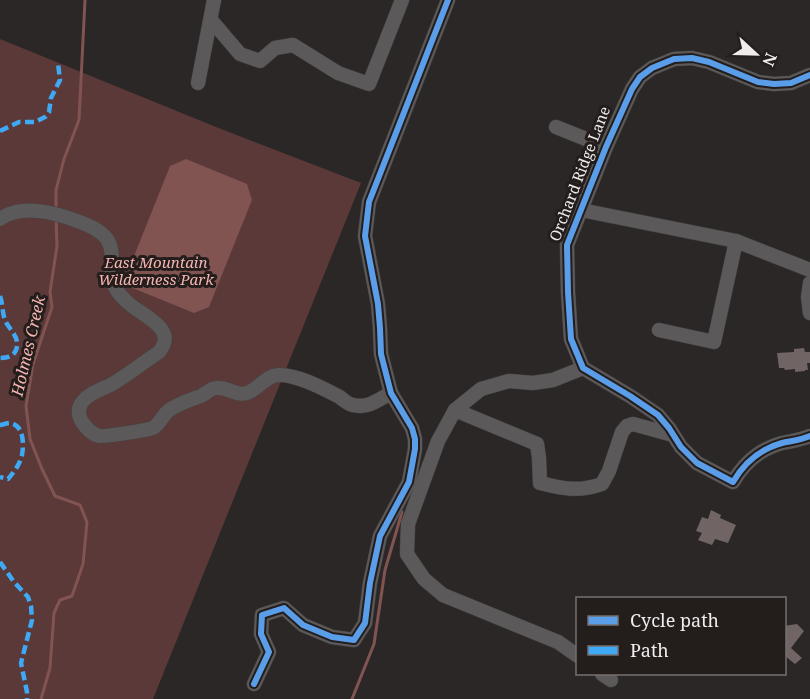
<svg xmlns="http://www.w3.org/2000/svg" width="810" height="699" font-family="'Noto Serif',serif">
<style>
.green{fill:#5a3938}
.water{fill:#815452}
.lines{fill:none;stroke-linecap:round;stroke-linejoin:round}
.stream{stroke:#815452;stroke-width:3}
.building{fill:#716464}
.minor-casing{stroke:#474343;stroke-width:15}
.minor{stroke:#5b5959;stroke-width:14}
.quiet{stroke:#3fa9f5;stroke-width:4.5;stroke-dasharray:9 4.5;stroke-linecap:butt}
.cycleway-casing{stroke:#231d1c;stroke-width:10}
.cycleway{stroke:#5a9eea;stroke-width:6}
.labels{text-anchor:middle;stroke-width:6;stroke-linejoin:round;paint-order:stroke}
.street-label{font-size:15px;fill:#f1ecec;stroke:#231d1c}
.park-label{font-size:15px;font-style:italic;fill:#f6b5b2;stroke:#231d1c}
.water-label{font-size:16px;font-style:italic;fill:#f5b5b1;stroke:#231d1c}
</style>
<rect width="100%" height="100%" fill="#2c2727"/>
<polygon class="green" points="0,39 216,127 361,183 153,699 0,699"/>
<polygon class="water" points="186,159 247,184 252,200 209,307 194,313 130,287 126,276 170,166"/>
<g class="lines">
<g class="stream">
<polyline points="56,211 56,190 64,159 79,120 85,0"/>
<polyline points="41,699 50,668 54,613 60,600 72,596 83,564 87,522 80,505 55,496 42,469 30,439 26,406 33,364 52,307 50,292 57,246 56,218"/>
<polyline points="352,699 374,644 385,570 402,512"/>
</g>
</g>
<g class="building">
<polygon points="804,348 805,352 810,352 810,363 807,363 808,370 805,370 805,371 795,372 795,369 785,370 784,368 779,368 777,353 794,352 794,349"/>
<polygon points="711,510 721,515 720,518 736,525 728,543 715,539 712,545 698,540 702,533 696,531 702,517 708,519"/>
<polygon points="797,624 804,631 791,648 802,658 795,664 785,656 784,657 784,626"/>
</g>
<g class="lines">
<defs>
<g id="minor">
<polyline points="211,20 240,54 260,61 275,48 293,45 338,73 369,84 402,0"/>
<path d="M810 75 791 83 774 84 758 82 709 62 692 58 674 59 652 68 640 77 632 89 606 147 567 245 568 292 571 339 583 368 630 396 658 415 669 428 681 447 697 463 733 482C744 463 760 449 782 443 791 441 801 440 810 436"/>
<polyline points="198,83 214,0"/>
<polyline points="556,127 606,147"/>
<polyline points="581,210 736,241 810,270"/>
<path d="M0 219C23 203 56 213 80 222 90 226 100 230 107 239 115 251 110 266 112 280 114 287 119 294 124 299 138 315 180 327 159 352 144 362 129 374 114 383 104 389 90 392 83 401 77 408 78 415 82 422 86 428 92 434 99 436 104 437 148 430 153 428 160 424 162 416 168 411 177 404 190 400 201 396 205 394 208 391 212 389 225 384 235 397 247 393 259 389 265 376 278 375 296 374 322 388 338 396 343 399 347 404 353 405 357 406 363 406 367 405 375 403 383 397 391 393"/>
<polyline points="810,283 808,297 810,313"/>
<polyline points="659,330 714,342 736,241"/>
<path d="M455 410 537 444 539 458 540 483C564 489 579 492 602 484L609 471 622 432 627 426 633 424 673 435"/>
<polyline points="578,656 558,642 443,595 424,579 407,554 408,524 438,441 455,410 481,389 509,381 533,383 553,380 583,368"/>
<polyline points="602,674 611,680"/>
<polyline points="254,684 269,652 261,634 262,615 284,608 303,625 332,637 354,640 365,623 370,583 380,536 409,482 415,449 415,439 412,428 391,393 381,354 380,328 378,304 365,236 369,202 448,0"/>
</g>
</defs>
<use href="#minor" class="minor-casing"/>
<use href="#minor" class="minor"/>
<g class="quiet">
<polyline points="0,131 19,122 35,122 45,117 49,112 51,98 60,80 58,63"/>
<path d="M0 296C3 304 2 312 5 320 9 330 21 337 16 350 13 357 7 358 0 358"/>
<path d="M0 425C1 425 8 423 9 423 24 424 24 444 22 455 20 464 14 472 8 479L0 477"/>
<polyline points="0,562 14,582 28,597 31,606 32,620 21,663 27,692 27,699"/>
</g>
<defs>
<g id="cycleway">
<path d="M810 75 791 83 774 84 758 82 709 62 692 58 674 59 652 68 640 77 632 89 606 147 567 245 568 292 571 339 583 368 630 396 658 415 669 428 681 447 697 463 733 482C744 463 760 449 782 443 791 441 801 440 810 436"/>
<polyline points="254,684 269,652 261,634 262,615 284,608 303,625 332,637 354,640 365,623 370,583 380,536 409,482 415,449 415,439 412,428 391,393 381,354 380,328 378,304 365,236 369,202 448,0"/>
</g>
</defs>
<use href="#cycleway" class="cycleway-casing"/>
<use href="#cycleway" class="cycleway"/>
</g>
<g class="labels">
<g class="street-label">
<text transform="translate(580 174) rotate(-69)" y="5">Orchard Ridge Lane</text>
</g>
<g class="park-label">
<text x="156" y="268">East Mountain<tspan x="156" dy="17">Wilderness Park</tspan></text>
</g>
<g class="water-label">
<text transform="translate(28 346) rotate(-77)" y="6">Holmes Creek</text>
</g>
</g>
<rect x="576" y="597" width="210" height="78" fill="#231d1c" stroke="#75706f" stroke-width="1.5"/>
<rect x="588" y="616" width="30" height="9" fill="#5a9eea" stroke="#75706f" stroke-width="1.5"/>
<text x="630" y="627" font-size="18" fill="#f1ecec">Cycle path</text>
<rect x="588" y="646" width="30" height="9" fill="#3fa9f5" stroke="#75706f" stroke-width="1.5"/>
<text x="630" y="657" font-size="18" fill="#f1ecec">Path</text>
<g transform="translate(756 54) rotate(112)" stroke="#231d1c" stroke-width="4.5" paint-order="stroke">
<path d="M0-4.5L10 22L0 15L-10 22Z" fill="#f1ecec"/>
<text y="-9" font-size="16" font-weight="bold" text-anchor="middle" fill="#f1ecec">N</text>
</g>
</svg>
